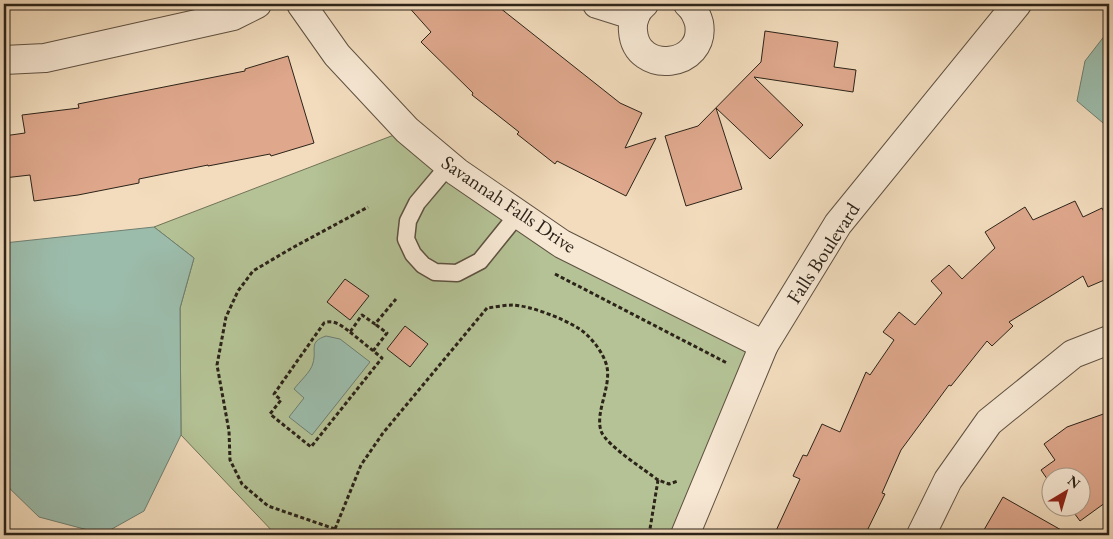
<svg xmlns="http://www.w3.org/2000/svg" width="1113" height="539" font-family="'EB Garamond',serif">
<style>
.green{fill:#b4c295;stroke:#707257}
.water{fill:#9cbcab;stroke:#6f7f71}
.building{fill:#dfa88d;stroke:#2c2319}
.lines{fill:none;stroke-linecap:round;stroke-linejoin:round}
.lane-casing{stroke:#5e5142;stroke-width:19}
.street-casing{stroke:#5e5142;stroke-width:30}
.path{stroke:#2c2319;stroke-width:3;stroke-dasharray:4 2.5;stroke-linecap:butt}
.lane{stroke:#f7e8d4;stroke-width:16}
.street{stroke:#f7e8d4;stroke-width:28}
.labels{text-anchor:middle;stroke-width:4.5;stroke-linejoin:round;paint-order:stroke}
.street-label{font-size:20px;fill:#2c2319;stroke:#f7e8d4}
</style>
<rect width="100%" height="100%" fill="#f2dcbd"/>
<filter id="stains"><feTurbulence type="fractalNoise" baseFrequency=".004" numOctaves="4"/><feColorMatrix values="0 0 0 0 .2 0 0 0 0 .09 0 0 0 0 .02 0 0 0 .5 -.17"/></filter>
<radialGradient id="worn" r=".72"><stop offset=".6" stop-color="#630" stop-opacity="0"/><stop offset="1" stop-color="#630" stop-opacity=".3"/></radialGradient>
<polygon class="green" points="407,130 457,172 764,345 685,535 276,535 181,435 180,308 194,258 154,227"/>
<g class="water">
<polygon points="1109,30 1109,128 1077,101 1085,61"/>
<polygon points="154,227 194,258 180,308 181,435 144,511 103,534 39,517 4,483 4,243"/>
<path d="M326 336 340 339 370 362 312 435 289 417 304 398 294 389C299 382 311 372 313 363 317 349 308 342 326 336Z"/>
</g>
<g class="building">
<polygon points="406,4 495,4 620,103 642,113 625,148 656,138 626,196 557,161 555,164 517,134 519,132 472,95 473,93 421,42 431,32"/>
<polygon points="765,31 838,42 834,67 856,70 853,92 754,77 803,125 770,159 716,108 742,189 686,206 665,136 698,126 761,62"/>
<polygon points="288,56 314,143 271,156 270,154 208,166 208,165 139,179 139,183 78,195 34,201 30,175 4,178 4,136 25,133 22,115 79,108 78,104 245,71 245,69"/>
<polygon points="1075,201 1083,217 1102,208 1109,222 1109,278 1088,287 1083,276 1009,322 1013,326 992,346 987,341 951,386 949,385 901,450 882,493 885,494 865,535 774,535 800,479 793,476 803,455 807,456 822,424 840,432 866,372 870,375 894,340 883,332 899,312 915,325 942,293 931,281 949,265 962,279 995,248 985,232 1025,207 1033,220"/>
<polygon points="345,279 369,296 350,320 327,302"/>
<polygon points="405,326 428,344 410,367 387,349"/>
<polygon points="1109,412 1109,500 1080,521 1069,506 1080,506 1080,476 1050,476 1050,483 1041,470 1055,460 1044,444 1067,427"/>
<polygon points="1003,497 1070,535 981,535"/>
</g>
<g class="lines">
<defs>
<polyline id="lane" points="449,165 417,203 408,221 406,239 413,254 423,265 435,272 457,273 480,261 518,214"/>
<g id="street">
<polyline points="301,4 337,55 407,130 457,172 562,244 764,345"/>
<polyline points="597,4 635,16"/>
<path d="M644 4C636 10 632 21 633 31 636 76 707 68 699 23 697 16 694 9 688 4"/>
<polyline points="4,60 45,58 233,16 257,4"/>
<polyline points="685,535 764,345 838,224 1017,4"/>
<polyline points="921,535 948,480 989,422 1073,354 1109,340"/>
</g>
</defs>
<use href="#lane" class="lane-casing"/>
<use href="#street" class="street-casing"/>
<g class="path">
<polyline points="555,274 727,363"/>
<path d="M350 332 382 358 311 447 270 414 281 400 274 394 324 323C334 319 342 326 350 332L362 315 375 324 396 299"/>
<polyline points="373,351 387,333 375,324"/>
<path d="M335 529 361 465 383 433 487 308C495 307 505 305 513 305 531 306 562 318 578 328 590 335 604 353 607 367 611 388 595 412 601 431 606 445 645 470 658 480"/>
<polyline points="337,535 335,529 268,506 242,484 230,460 229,431 217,365 226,317 238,291 253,271 292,248 368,207"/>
<polyline points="649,535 658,480 669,484 678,481"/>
</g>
<use href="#lane" class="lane"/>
<use href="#street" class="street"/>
</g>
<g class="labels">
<g class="street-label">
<text transform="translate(509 204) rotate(34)" y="7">Savannah Falls Drive</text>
<text transform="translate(823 253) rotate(-57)" y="7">Falls Boulevard</text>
</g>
</g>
<rect width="1113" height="539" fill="none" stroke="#f2dcbd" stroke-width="20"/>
<rect x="5" y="5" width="1103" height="529" fill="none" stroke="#2c2319" stroke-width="2.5"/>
<rect x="10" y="10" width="1093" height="519" fill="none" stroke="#2c2319"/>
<g transform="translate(1066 492) rotate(38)"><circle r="24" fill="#f7e8d4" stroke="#a69989"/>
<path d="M0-4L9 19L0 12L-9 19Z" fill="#8f2418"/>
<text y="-8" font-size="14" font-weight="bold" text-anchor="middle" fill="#2c2319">N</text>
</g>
<rect width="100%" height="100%" filter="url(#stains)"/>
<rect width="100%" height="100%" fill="url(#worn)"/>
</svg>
